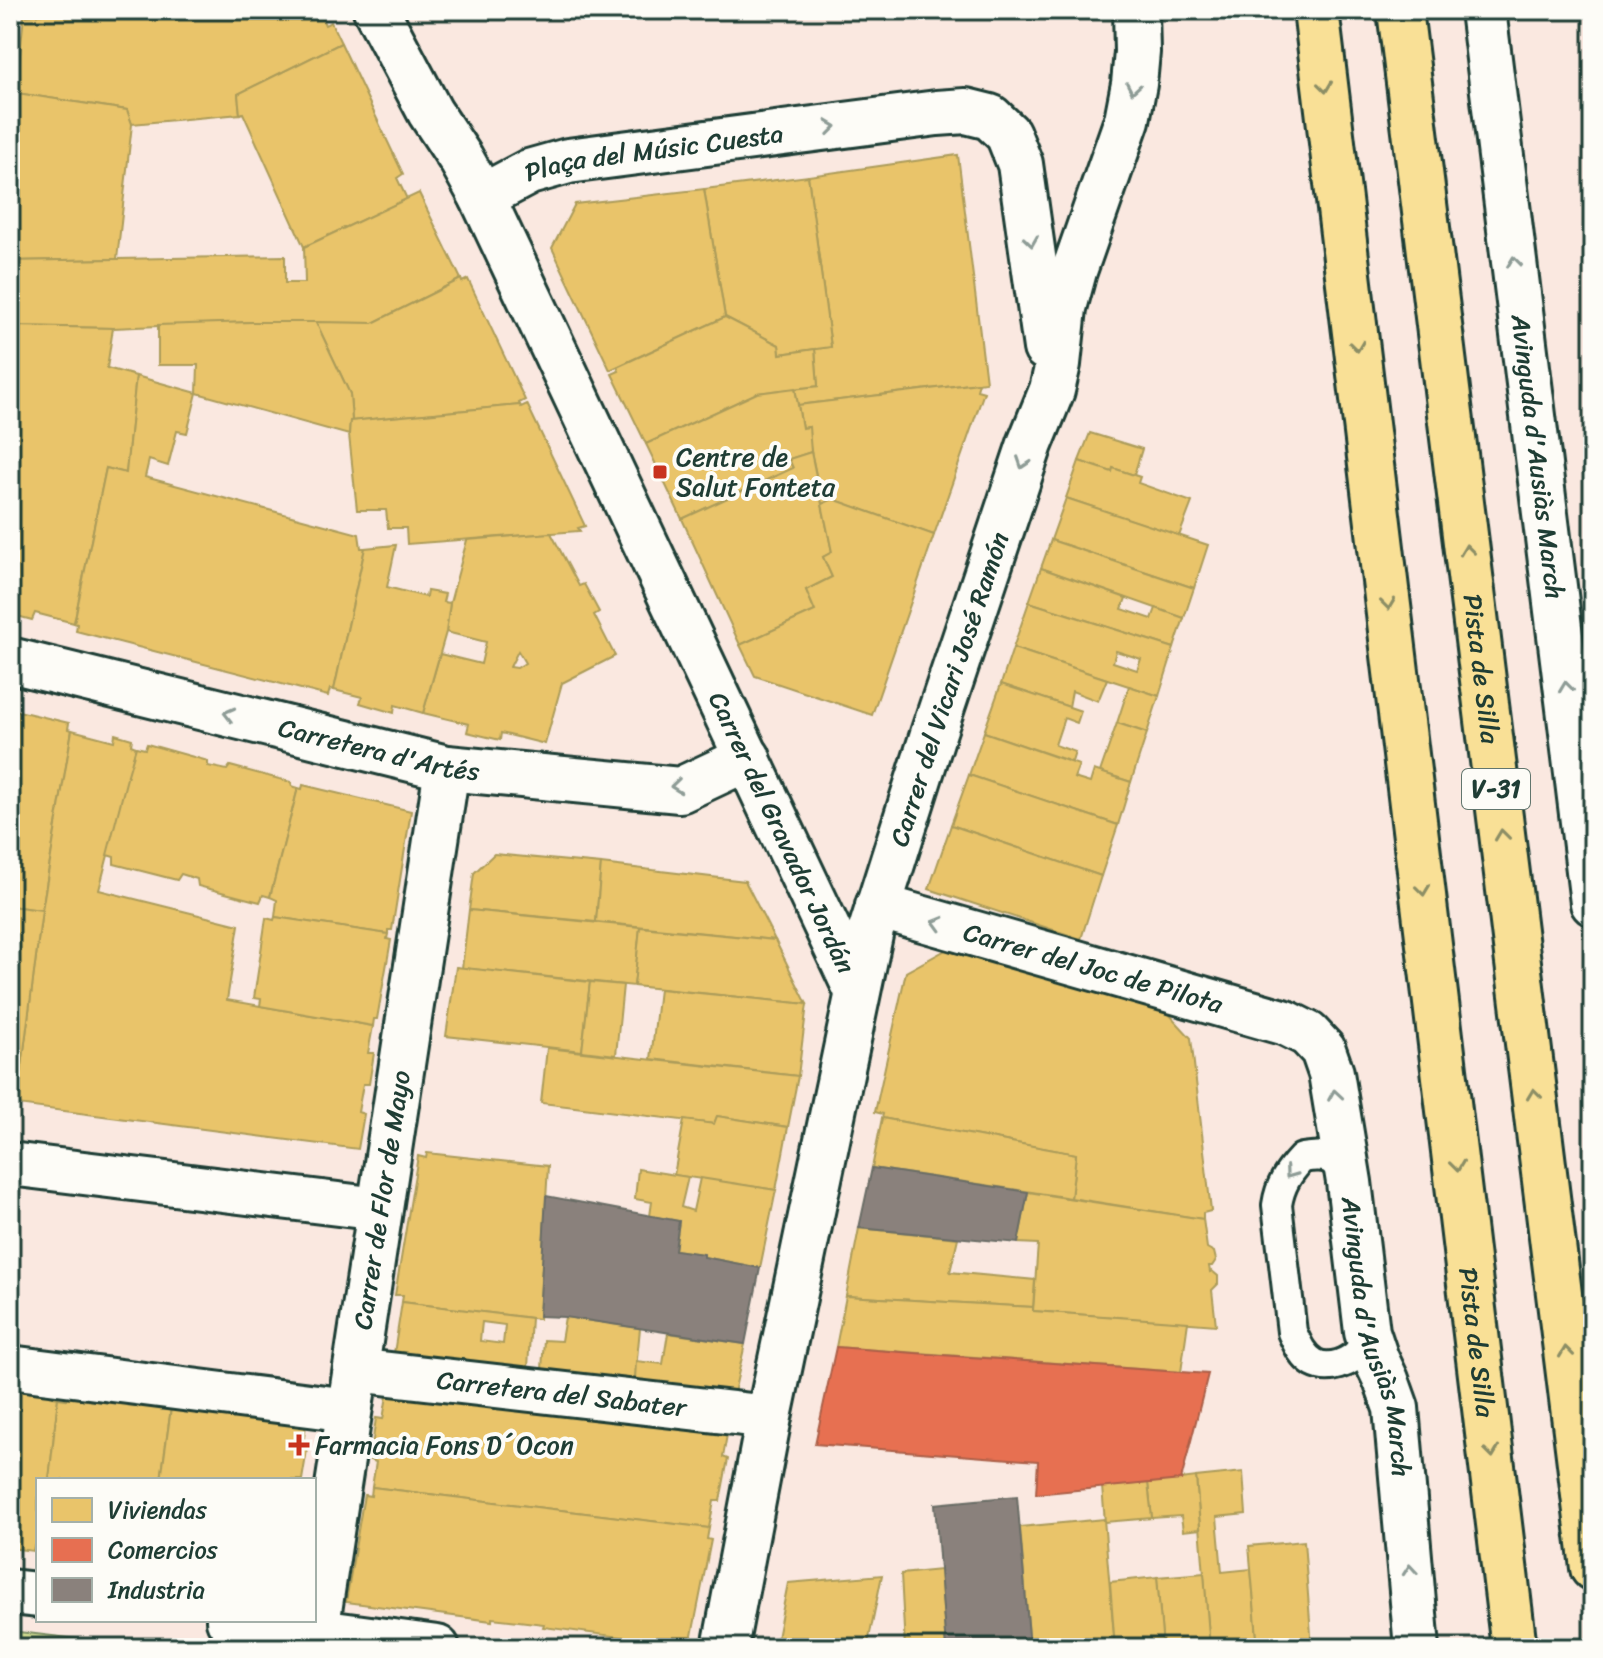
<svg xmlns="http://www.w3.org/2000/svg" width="1603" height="1658" font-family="Sriracha,sans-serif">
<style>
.green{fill:#d3df92;stroke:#798e63;stroke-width:2}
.homes{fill:#e9c46a;stroke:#ac9c5a;stroke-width:2;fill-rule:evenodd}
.shops{fill:#e76f51;stroke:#ab6048;stroke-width:2}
.industry{fill:#8a817c;stroke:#6a6d66;stroke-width:2}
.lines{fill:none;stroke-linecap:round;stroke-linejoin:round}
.service-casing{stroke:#1f3d34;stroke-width:34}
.pedestrian-casing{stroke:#1f3d34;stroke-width:48}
.minor-casing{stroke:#1f3d34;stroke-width:50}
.trunk-casing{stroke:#1f3d34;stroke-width:50}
.service{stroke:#fdfcf7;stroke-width:28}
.pedestrian{stroke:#fdfcf7;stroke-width:42}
.minor{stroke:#fdfcf7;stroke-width:44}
.trunk{stroke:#f9e096;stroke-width:44}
.oneway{stroke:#8c8e65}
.oneway2{stroke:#8e9c96}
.poi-dot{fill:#c8321e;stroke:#fdfcf7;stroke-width:3}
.labels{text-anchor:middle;stroke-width:8;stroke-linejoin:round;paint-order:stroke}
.shield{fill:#fdfcf7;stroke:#62766e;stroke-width:2}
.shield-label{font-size:24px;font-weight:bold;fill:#1f3d34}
.street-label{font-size:26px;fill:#1f3d34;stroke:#fdfcf7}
.poi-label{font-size:26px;fill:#1f3d34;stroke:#fdfcf7;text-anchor:start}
</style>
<rect width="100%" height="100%" fill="#fae8e0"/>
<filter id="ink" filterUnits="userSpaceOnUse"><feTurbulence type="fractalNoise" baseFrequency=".0125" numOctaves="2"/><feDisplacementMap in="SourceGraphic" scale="16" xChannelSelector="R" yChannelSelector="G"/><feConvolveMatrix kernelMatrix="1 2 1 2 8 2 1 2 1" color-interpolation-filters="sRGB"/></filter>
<g filter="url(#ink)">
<polygon class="green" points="10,1631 154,1648 10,1648"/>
<g class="homes">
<polygon points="82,10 318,10 325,25 331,22 341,43 238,94 240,114 132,124 127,110 16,93 24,16"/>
<polygon points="341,43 403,174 397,178 407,199 304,247 243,113 240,114 238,94"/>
<polygon points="17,93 127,110 132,124 117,259 10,261 10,162"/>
<polygon points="958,155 986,382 798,405 795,388 818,386 815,349 831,347 808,176"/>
<polygon points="808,176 831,347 780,354 779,345 725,317 704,189"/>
<polygon points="704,189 725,317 610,370 552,248 575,204"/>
<polygon points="419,193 461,279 373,323 252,322 113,328 10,326 10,261 285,256 285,283 305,283 304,247"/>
<polygon points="461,279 462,282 468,279 525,400 519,403 520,405 352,421 350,394 316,322 373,323"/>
<polygon points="725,317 779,345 780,354 815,349 818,386 757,393 646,444 612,374 619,371 617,367"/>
<polygon points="252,322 316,322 350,394 352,421 350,421 349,435 197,393 198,365 158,365 158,325"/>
<polygon points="10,326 113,328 107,368 136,376 126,473 106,468 74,623 35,613 32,620 10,614 12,607 10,606"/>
<polygon points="136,376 197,393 187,433 177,431 168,466 149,460 145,477 359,534 361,548 365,548 334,690 330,689 328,696 76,631 77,624 74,623 106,468 126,473"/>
<polygon points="979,383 977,390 984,392 934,535 833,499 822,504 809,441 809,427 802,428 798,405"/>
<polygon points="795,388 802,428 809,427 811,452 789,459 793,468 682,519 646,444 757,393"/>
<polygon points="527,404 585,526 578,528 580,531 407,544 406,528 388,528 386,510 357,510 349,435 350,421 520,405 521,407"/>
<polygon points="1090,433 1142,449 1134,475 1113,468 1112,472 1079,461"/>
<polygon points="811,452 832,552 823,557 832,577 806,590 815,611 740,645 682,519 793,468 789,459"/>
<polygon points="1079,461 1112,472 1113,468 1140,477 1138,483 1192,502 1179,536 1066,498"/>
<polygon points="1066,498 1208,545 1194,588 1051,540"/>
<polygon points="833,499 934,535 872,715 755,676 740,645 815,611 806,590 832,577 823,557 832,552 822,504"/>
<path d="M551 533 579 586 584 584 599 612 594 615 615 656 562 683 545 744 501 733 500 740 467 732 469 724 423 713 440 654 481 664 486 642 446 632 450 603 467 540ZM518 651 525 663 517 668 510 667Z"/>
<polygon points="1051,540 1194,588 1184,618 1041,568"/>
<polygon points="396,545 387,587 426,597 427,591 445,594 443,602 450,603 446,632 423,713 395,705 394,713 360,703 362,697 334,690 365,548"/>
<polygon points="1041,568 1126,598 1122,609 1152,619 1156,608 1184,618 1174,648 1029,602"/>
<path d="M1029 602 1174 648 1159 696 1013 648ZM1116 651 1141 659 1137 670 1113 662Z"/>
<polygon points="1013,648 1107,679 1098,701 1072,691 1069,707 1001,684"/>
<polygon points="1001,684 1081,711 1077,723 1064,718 1055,745 1075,752 1072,762 984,732"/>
<polygon points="1129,686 1159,696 1147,733 1117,723"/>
<polygon points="10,709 69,723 68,729 72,730 42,910 10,906"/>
<polygon points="1117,723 1147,733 1131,782 1100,772"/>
<polygon points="72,730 114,741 115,734 132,739 131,745 136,747 99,890 239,925 227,1000 373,1026 368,1053 374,1053 369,1084 363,1084 358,1112 364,1114 358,1149 17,1105 42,910"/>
<polygon points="984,732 1079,765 1074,778 1090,783 1094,770 1131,782 1118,825 969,775"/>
<polygon points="147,744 208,761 208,766 227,770 230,766 291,782 292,786 298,788 270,897 263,895 260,902 198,886 197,879 181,874 177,880 114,864 114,857 107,855 127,778 136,747 145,749"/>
<polygon points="969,775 1118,825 1101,876 951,825"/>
<polygon points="303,785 411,811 392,930 388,930 388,934 275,917 277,900 270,897 298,788 302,789"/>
<polygon points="951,825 1101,876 1081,939 929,889"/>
<polygon points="494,854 601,864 596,922 469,910 474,873"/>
<polygon points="601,864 745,881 775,940 596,922"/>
<polygon points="10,906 42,910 17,1105 12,1105 10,1111"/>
<polygon points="469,910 640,927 634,986 462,968"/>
<polygon points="275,917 388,934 387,939 391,940 377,1019 374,1019 373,1026 260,1006 261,999 254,998 266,918 274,920"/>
<polygon points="640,927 775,940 807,1004 634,986"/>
<polygon points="951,947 1157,1001 1191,1038 1211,1211 1203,1213 1203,1219 1071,1198 1076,1154 882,1118 883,1114 875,1112 906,972"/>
<polygon points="456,967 590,982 582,1051 446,1036"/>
<polygon points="590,982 623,985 616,1055 582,1051"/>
<polygon points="659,989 807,1004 798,1076 651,1059"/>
<polygon points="547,1048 798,1076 788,1127 717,1116 714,1124 541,1103"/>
<polygon points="717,1116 788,1127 776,1190 674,1175 684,1120 714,1124"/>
<polygon points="882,1118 1076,1154 1071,1198 872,1168"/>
<polygon points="427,1153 548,1166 539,1319 402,1302 403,1295 395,1295 418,1156 426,1158"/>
<polygon points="638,1169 688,1177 681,1207 693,1211 700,1178 776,1190 760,1268 704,1257 704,1254 675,1250 679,1221 650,1216 652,1202 635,1199"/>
<polygon points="1028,1192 1203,1219 1207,1248 1214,1252 1216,1260 1212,1266 1209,1266 1210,1272 1212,1271 1218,1276 1218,1284 1212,1290 1216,1325 1033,1311 1038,1244 1018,1243"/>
<polygon points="859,1228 958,1238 950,1272 1035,1280 1033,1307 846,1296"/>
<polygon points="846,1296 1033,1307 1033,1311 1188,1322 1181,1372 836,1347"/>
<path d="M402 1302 531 1318 528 1368 394 1353ZM482 1322 505 1325 503 1344 480 1341Z"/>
<polygon points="565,1317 640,1328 635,1380 542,1369 544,1340 561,1341"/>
<polygon points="668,1333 745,1344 734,1393 635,1380 636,1361 663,1364"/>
<polygon points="10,1386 53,1391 53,1397 58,1398 49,1480 38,1480 38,1546 34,1546 33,1551 10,1548"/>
<polygon points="388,1390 728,1429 723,1457 728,1459 720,1501 714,1501 709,1528 372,1487 376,1462 370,1460 376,1418 383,1419"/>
<polygon points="66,1394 171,1408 161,1480 49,1480 58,1398 66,1399"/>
<polygon points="171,1408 306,1425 303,1443 308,1444 302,1480 161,1480"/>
<polygon points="1243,1472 1246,1514 1217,1517 1222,1572 1251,1569 1258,1648 1210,1648 1196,1477"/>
<polygon points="1196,1477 1200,1529 1183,1531 1181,1516 1152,1518 1148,1483"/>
<polygon points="1148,1483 1152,1518 1105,1522 1102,1487"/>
<polygon points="372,1487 709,1528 707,1539 711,1540 690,1646 543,1627 544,1624 492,1618 492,1621 346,1602 364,1495 371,1496"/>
<polygon points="1104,1519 1115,1648 1030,1648 1020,1527"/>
<polygon points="1304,1541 1312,1648 1258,1648 1249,1546"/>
<polygon points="940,1570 946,1648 905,1648 901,1574"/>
<polygon points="1204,1573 1210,1648 1163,1648 1157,1577"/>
<polygon points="882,1575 867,1648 775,1648 788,1583"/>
<polygon points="1157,1577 1163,1648 1115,1648 1110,1582"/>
</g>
<polygon class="shops" points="836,1347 941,1355 1208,1374 1181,1480 1036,1494 1038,1461 815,1444"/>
<g class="industry">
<polygon points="872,1168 1028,1192 1018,1243 859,1228"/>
<polygon points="546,1196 679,1221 675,1250 704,1254 704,1257 760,1268 745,1344 565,1317 539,1316"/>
<polygon points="1017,1496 1030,1648 946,1648 935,1504"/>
</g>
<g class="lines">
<defs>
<path id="service" d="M1348 1181C1333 1157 1330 1154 1302 1158 1288 1173 1280 1185 1277 1205L1292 1332C1297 1343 1302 1356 1314 1363 1329 1371 1351 1363 1360 1350 1363 1345 1365 1337 1367 1332"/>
<g id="pedestrian">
<polyline points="10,1164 379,1209"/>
<polyline points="10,1367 349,1410"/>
<path id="s1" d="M355 1370 769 1417"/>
</g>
<g id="minor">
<path id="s2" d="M376 10 430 112 461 159 482 197 857 991"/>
<path id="s3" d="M1483 10 1593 903"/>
<path id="s4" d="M482 197 529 172 568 161 937 113 966 111 990 117 1008 134 1020 164 1046 348"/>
<path id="s5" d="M10 660 447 768 680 790 748 758"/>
<path id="s6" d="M878 906 1286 1023 1308 1034 1323 1050 1331 1073 1349 1182 1367 1332 1376 1359 1386 1380 1396 1408 1417 1648"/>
<polyline points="10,1592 38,1595"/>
<polyline points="229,1620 437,1648"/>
<path id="s7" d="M316 1631 447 768"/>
<path id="s8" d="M725 1648 769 1417 871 930 934 731 1030 444 1052 390 1058 364 1064 308 1074 271 1127 120 1134 84 1137 52 1136 10"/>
</g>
<g id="trunk">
<path id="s9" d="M1316 10 1514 1648"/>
<path id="s10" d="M1400 10 1593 1568"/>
</g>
</defs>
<use href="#service" class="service-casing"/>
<use href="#pedestrian" class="pedestrian-casing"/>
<use href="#minor" class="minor-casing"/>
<use href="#trunk" class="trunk-casing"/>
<use href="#service" class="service"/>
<use href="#pedestrian" class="pedestrian"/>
<use href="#minor" class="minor"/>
<use href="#trunk" class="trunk"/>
</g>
<defs><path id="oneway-chevron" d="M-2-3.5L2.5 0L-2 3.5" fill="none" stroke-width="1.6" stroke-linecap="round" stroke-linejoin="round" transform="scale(2)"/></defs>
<g class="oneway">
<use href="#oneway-chevron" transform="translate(1325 87) rotate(83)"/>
<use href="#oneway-chevron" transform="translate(1357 346) rotate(83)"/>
<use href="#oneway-chevron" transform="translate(1467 550) rotate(-97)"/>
<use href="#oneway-chevron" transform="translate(1388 604) rotate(83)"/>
<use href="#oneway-chevron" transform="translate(1502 835) rotate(-97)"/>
<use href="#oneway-chevron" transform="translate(1423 890) rotate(83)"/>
<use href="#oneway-chevron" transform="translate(1534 1094) rotate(-97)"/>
<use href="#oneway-chevron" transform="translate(1457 1166) rotate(83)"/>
<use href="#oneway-chevron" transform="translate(1566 1352) rotate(-97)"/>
<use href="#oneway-chevron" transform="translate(1492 1452) rotate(83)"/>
</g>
<g class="oneway2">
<use href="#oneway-chevron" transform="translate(1133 88) rotate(100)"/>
<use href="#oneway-chevron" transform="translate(831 127) rotate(-7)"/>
<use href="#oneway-chevron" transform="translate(1031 241) rotate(82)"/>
<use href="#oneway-chevron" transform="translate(1514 262) rotate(-97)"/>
<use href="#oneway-chevron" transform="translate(1023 463) rotate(109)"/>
<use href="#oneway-chevron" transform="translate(1566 687) rotate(-97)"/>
<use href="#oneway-chevron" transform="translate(229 714) rotate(-166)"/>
<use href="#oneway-chevron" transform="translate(676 786) rotate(174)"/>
<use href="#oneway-chevron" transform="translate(938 923) rotate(-164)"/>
<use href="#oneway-chevron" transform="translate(1335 1095) rotate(-99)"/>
<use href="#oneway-chevron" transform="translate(1290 1173) rotate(126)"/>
<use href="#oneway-chevron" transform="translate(1410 1570) rotate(-95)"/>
</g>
</g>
<g class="poi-dot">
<rect x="652" y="464" width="16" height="16" rx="4"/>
<path d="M295 1433h8v8h8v8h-8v8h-8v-8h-8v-8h8z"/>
</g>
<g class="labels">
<rect class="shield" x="1462" y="769" width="68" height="40" rx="6"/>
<g class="shield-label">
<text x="1496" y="797">V-31</text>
</g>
<g class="street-label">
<text dy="9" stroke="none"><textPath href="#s4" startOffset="180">Plaça del Músic Cuesta</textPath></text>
<text dy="9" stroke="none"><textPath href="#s3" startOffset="450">Avinguda d'Ausiàs March</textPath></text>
<text dy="9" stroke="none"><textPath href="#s10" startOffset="664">Pista de Silla</textPath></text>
<text dy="9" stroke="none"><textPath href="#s8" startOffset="986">Carrer del Vicari José Ramón</textPath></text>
<text dy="9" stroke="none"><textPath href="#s5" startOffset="380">Carretera d'Artés</textPath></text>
<text dy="9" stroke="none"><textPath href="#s2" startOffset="918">Carrer del Gravador Jordán</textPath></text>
<text dy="9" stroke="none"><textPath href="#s6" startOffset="224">Carrer del Joc de Pilota</textPath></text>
<text dy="9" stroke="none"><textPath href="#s7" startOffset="436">Carrer de Flor de Mayo</textPath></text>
<text dy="9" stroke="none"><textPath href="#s6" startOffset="764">Avinguda d'Ausiàs March</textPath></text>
<text dy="9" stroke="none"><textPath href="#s9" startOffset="1342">Pista de Silla</textPath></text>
<text dy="9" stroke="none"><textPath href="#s1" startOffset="208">Carretera del Sabater</textPath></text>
</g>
<g class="poi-label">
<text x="676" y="466">Centre de<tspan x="676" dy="30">Salut Fonteta</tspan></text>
<text x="315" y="1454">Farmacia Fons D´Ocon</text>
</g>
</g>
<rect width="1603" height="1658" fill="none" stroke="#fdfcf7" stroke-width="40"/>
<rect x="20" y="20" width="1563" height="1618" fill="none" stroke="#1f3d34" stroke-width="3" filter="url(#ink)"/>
<rect x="36" y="1478" width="280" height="144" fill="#fdfcf7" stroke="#a4b0a9" stroke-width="2"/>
<rect x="52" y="1498" width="40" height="24" fill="#e9c46a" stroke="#a4b0a9" stroke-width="2"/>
<text x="108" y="1518" font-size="24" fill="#1f3d34">Viviendas</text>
<rect x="52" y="1538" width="40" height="24" fill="#e76f51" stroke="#a4b0a9" stroke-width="2"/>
<text x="108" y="1558" font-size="24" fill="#1f3d34">Comercios</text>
<rect x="52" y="1578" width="40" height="24" fill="#8a817c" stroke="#a4b0a9" stroke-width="2"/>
<text x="108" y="1598" font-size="24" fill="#1f3d34">Industria</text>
</svg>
